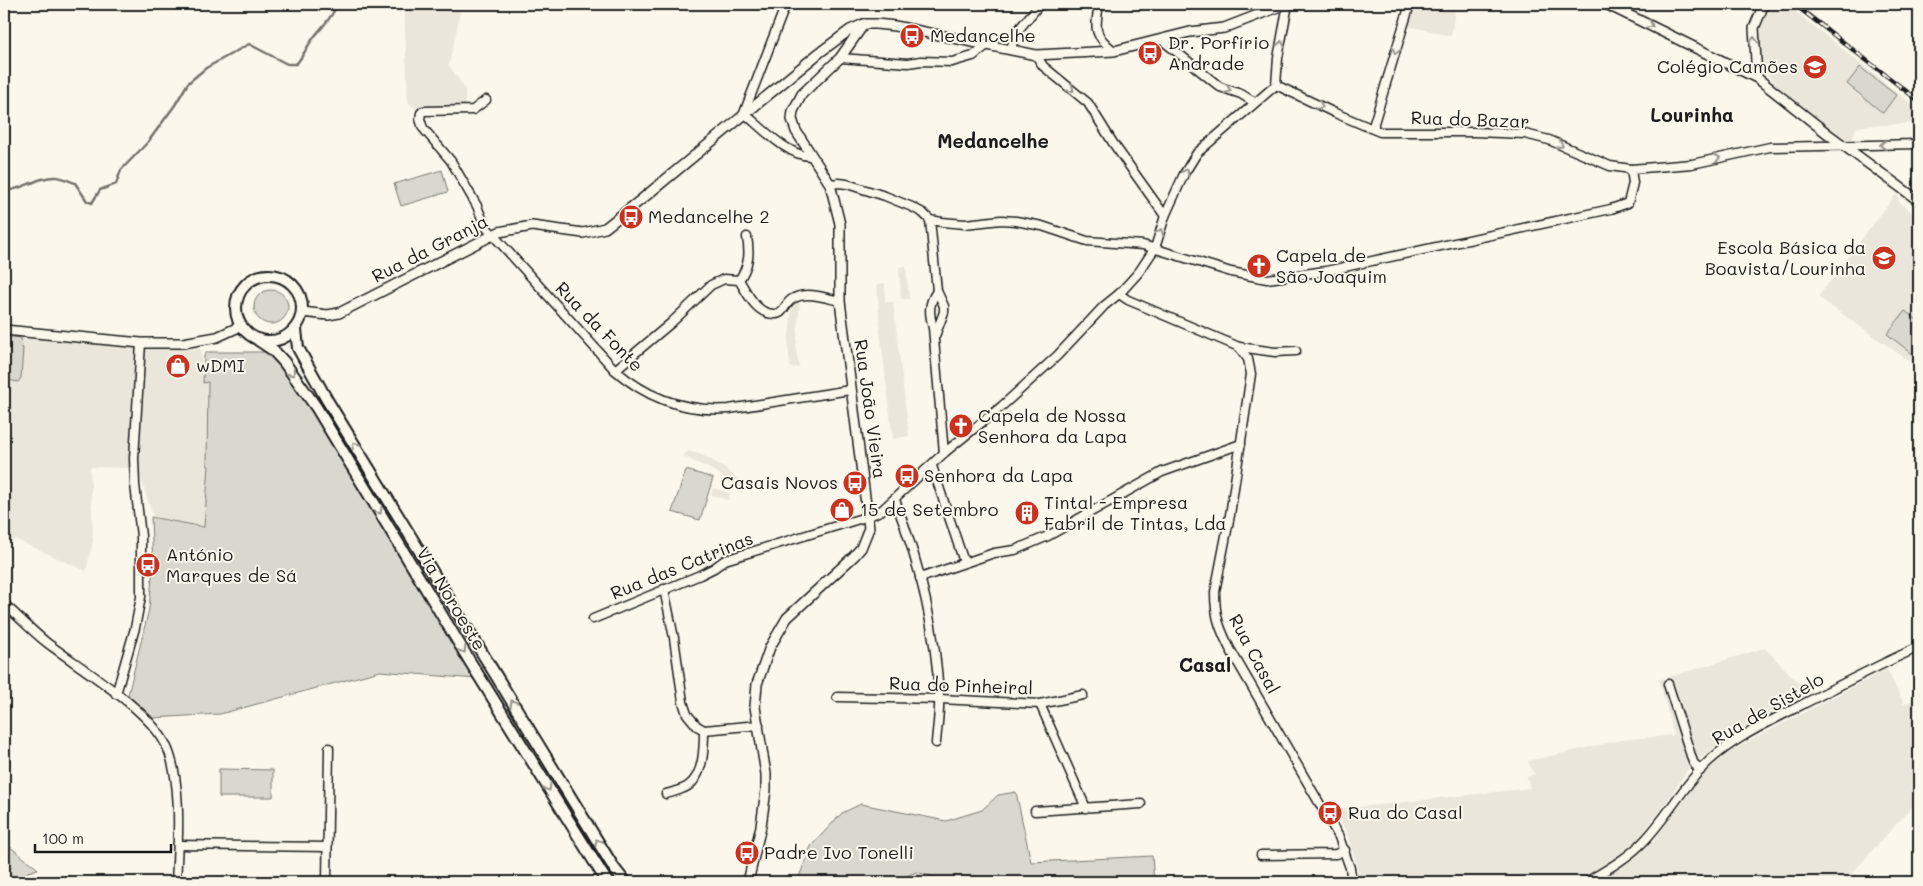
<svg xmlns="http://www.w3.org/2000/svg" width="1923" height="886" font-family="Mali,sans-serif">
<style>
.built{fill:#eae6dc}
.green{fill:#dad7ce;stroke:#7b7a75}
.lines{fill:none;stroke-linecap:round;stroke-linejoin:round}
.stream{stroke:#74726e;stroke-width:2.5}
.minor-casing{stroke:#1c1c1c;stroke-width:11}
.tertiary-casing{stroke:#1c1c1c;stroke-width:12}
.secondary-casing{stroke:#1c1c1c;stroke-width:14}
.minor{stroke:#fbf7ec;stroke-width:8}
.tertiary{stroke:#fbf7ec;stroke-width:9}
.secondary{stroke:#fbf7ec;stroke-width:10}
.rail-casing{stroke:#1c1c1c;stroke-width:4.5}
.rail{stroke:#fbf7ec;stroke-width:2.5;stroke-dasharray:8;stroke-linecap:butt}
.oneway{stroke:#97948e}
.labels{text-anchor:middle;stroke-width:4;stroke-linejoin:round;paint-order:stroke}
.poi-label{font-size:18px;fill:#1c1c1c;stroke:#fbf7ec;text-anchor:start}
.street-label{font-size:18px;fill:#1c1c1c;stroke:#fbf7ec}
.neighbourhood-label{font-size:19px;font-weight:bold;fill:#1c1c1c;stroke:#fbf7ec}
</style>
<rect width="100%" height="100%" fill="#fbf7ec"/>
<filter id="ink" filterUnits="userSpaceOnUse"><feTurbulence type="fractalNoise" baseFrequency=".02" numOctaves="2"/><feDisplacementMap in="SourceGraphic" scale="10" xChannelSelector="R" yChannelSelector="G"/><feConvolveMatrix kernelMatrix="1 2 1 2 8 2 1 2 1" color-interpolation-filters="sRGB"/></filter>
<g filter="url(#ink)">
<g class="built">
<polygon points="404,4 462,4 449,65 465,89 465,106 415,108 408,102"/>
<polygon points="1415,4 1456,4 1451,36 1408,26"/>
<polygon points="1769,4 1786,4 1919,110 1919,123 1863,126 1856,128 1852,140 1847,140 1781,92 1768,75 1760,58 1757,38 1761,20"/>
<polygon points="1897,193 1899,202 1919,218 1919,368 1818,297"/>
<polygon points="906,266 909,299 901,299 899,267"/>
<polygon points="885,283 885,302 893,302 909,436 893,439 880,331 877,284"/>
<polygon points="800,300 796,348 799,367 791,368 788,349 792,303"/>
<polygon points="21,338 134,346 201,349 203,382 208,382 207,465 209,465 204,527 153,516 139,473 128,468 90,467 93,541 86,571 15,539 4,545 4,379 18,382"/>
<polygon points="688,451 702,455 724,467 746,487 742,493 718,473 683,456"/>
<polygon points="713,488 730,493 728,500 711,495"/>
<polygon points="1765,648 1806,691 1806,695 1730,734 1688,769 1666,803 1640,837 1616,857 1574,882 1359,882 1356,862 1347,833 1333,810 1530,788 1527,777 1534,774 1528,761 1621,740 1674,735 1659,680"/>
<polygon points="1887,669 1904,704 1919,698 1919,799 1844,882 1601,882 1600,880 1631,860 1654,841 1665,824 1709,767 1728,752"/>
<polygon points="915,869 954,882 910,882"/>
</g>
<g class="green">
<polygon points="1860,67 1896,95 1883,113 1847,84"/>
<polygon points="442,170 448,192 401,206 394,184"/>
<circle cx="271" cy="307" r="17"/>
<polygon points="1905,311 1919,321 1919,359 1887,334"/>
<polygon points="4,336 21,338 22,348 23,348 21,378 18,382 4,379"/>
<polygon points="207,352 267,352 282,365 304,398 476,679 380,671 220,714 153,718 128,695 149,609 153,567 151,517 204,527 209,466 207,465 208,382 203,383 204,356"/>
<polygon points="686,470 713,478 700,520 672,512"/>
<polygon points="219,769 273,770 273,797 219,797"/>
<polygon points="1016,792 1031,862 1152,856 1154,882 942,882 931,876 916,872 892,882 797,882 811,846 842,813 861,804 946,821 982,810 998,795"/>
<polygon points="4,842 38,869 28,872 20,882 4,882"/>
</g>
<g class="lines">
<path class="stream" d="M4 191C22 191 37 176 57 177 63 178 70 181 75 183L87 201 92 203 100 190 116 184 121 170 148 142 175 105 188 83 206 68 249 44 287 64H296C303 57 306 48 312 40 320 28 333 18 337 4"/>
<defs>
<g id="minor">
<path d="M786 4 744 113C761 127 790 158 812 156"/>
<path d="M1099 4C1095 30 1093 34 1114 51"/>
<polyline points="1162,40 1220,87 1241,94 1254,102"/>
<polyline points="1011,50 1015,34 1040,4"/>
<polyline points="1036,55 1043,66 1088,103 1113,143 1165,216"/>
<polyline points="840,58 908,63 921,61 952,62 973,56 987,45"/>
<polyline points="1276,85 1335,113 1380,132 1475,132 1525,134 1549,140 1610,166 1631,169 1692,164 1770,147 1919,144"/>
<path d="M486 100 473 110 423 111 421 113 420 119 423 128 451 161 477 206 485 226 615 370C647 398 686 412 729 409L850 390"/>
<polyline points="1374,129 1374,123 1410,4"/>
<polyline points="830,184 839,183 847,184 885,196 912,207 923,213 930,220 942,222 965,224 1001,220 1016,221 1042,226 1087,241 1143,245 1231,272 1267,279 1326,271 1611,209 1628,203 1633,183 1631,169"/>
<polyline points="930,220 937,291 944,306 944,312 935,336"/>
<path d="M739 280C749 266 750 254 747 237"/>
<path d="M937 291C928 304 929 313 933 328L944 453"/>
<path d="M1119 294 1128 300 1239 347 1248 359 1251 374 1230 515 1215 592C1215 616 1219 627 1230 649L1339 837 1350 868 1352 882"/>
<polyline points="1239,347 1275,352 1296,351"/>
<path d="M615 370 671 323 711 285 724 279 739 280C748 294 756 314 774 314 776 314 779 314 781 312 786 307 787 301 794 298 808 291 826 298 840 301"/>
<polyline points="932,466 964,562"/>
<path d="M895 500C919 562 936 630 939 697 940 712 937 728 936 743"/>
<polyline points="920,578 994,553 1015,550 1048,536 1162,472 1241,444"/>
<polyline points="664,589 674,638 683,702 687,714 697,726 704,730 759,725"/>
<path d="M4 604C18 616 31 630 46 642 80 668 146 707 165 743 183 777 178 844 176 882"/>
<polyline points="593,619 700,575 714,568 725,560 869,516 882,510 944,453 1002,406 1057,356 1104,306 1120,293 1139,272 1155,248 1165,216 1184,174 1197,153 1276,85 1278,58 1288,4"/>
<polyline points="1668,684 1693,762 1700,771"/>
<polyline points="116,694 135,628 141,597 141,536 135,485 134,458 141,343"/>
<polyline points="837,697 940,699 1040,704 1083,695"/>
<polyline points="1040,704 1086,808"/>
<path d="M666 794C673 792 682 790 688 786 704 775 704 747 704 730"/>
<polyline points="1035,811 1141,804"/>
<polyline points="178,845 327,847"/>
<polyline points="1261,855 1336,854 1345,850"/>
<polyline points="327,882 329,748"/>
<path d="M1586 882C1606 870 1628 858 1644 841 1668 816 1684 784 1709 761 1732 740 1759 727 1786 713 1830 690 1874 667 1919 647"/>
</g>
<g id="tertiary">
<polyline points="1606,4 1757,78 1828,134 1919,201"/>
<polyline points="1757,78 1754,28 1764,4"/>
<polyline points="302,312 328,315 339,313 499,232 532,226 583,233 605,228 642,199 819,53 850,30 864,24 876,24 895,26 1036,55 1114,51 1190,32 1224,28 1286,4"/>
<polyline points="4,330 141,343 183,343 217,337 241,326"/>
<polyline points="748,882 761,826 766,790 766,774 755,707 757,684 770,647 787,618 854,556 861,548 869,528 840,301 840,224 830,184 796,131 792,119 793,111 802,94 840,58 864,24"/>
</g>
<g id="secondary">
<circle cx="269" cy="308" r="33"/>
<polyline points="296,329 298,348 327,400 614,868 625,882"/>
<polyline points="258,340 273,350 284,362 316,407 469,660 607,882"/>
</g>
</defs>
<use href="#minor" class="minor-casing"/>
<use href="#tertiary" class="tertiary-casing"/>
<use href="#secondary" class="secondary-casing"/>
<use href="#minor" class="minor"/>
<use href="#tertiary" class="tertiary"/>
<use href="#secondary" class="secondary"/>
<defs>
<polyline id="rail" points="1794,4 1919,101"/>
</defs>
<use href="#rail" class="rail-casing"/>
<use href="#rail" class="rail"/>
</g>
<defs><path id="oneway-chevron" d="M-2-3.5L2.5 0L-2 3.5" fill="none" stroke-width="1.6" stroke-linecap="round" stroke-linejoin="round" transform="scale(1.25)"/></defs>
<g class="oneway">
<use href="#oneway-chevron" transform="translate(1650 25) rotate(26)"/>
<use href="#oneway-chevron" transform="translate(1754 40) rotate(-89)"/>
<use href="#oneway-chevron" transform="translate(1281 44) rotate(-80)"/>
<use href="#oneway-chevron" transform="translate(1396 51) rotate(107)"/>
<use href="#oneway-chevron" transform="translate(1071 89) rotate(40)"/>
<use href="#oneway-chevron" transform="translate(1228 90) rotate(18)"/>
<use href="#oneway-chevron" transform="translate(1320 106) rotate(26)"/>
<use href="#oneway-chevron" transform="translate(1560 145) rotate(25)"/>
<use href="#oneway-chevron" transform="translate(1883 145) rotate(179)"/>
<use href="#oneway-chevron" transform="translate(1717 158) rotate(-12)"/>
<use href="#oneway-chevron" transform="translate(1186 172) rotate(-61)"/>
<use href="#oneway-chevron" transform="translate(1160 232) rotate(-71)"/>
<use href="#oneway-chevron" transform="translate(292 373) rotate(52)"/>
<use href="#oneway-chevron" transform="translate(355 445) rotate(-122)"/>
<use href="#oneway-chevron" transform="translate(379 511) rotate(59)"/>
<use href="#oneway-chevron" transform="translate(463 650) rotate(59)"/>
<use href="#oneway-chevron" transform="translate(513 703) rotate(-121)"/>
<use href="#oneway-chevron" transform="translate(548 788) rotate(58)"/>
<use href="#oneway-chevron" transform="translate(598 842) rotate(-121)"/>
</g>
</g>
<defs>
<symbol id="bus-disc" viewBox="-11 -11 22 22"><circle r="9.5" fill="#c8321e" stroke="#fbf7ec"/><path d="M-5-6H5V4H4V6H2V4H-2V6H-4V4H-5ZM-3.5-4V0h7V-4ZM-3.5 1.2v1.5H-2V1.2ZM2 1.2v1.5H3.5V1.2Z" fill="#fff"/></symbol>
<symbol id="school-disc" viewBox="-11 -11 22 22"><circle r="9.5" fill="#c8321e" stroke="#fbf7ec"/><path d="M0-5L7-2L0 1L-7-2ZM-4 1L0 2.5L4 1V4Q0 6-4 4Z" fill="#fff"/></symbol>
<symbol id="church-disc" viewBox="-11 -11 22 22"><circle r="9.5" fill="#c8321e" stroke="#fbf7ec"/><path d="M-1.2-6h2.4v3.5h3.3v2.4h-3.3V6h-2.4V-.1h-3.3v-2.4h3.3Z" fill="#fff"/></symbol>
<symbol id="shop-disc" viewBox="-11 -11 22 22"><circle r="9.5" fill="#c8321e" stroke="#fbf7ec"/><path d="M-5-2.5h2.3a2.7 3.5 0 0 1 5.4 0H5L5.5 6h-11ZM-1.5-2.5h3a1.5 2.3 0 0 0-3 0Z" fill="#fff"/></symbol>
<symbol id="building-disc" viewBox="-11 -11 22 22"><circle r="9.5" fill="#c8321e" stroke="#fbf7ec"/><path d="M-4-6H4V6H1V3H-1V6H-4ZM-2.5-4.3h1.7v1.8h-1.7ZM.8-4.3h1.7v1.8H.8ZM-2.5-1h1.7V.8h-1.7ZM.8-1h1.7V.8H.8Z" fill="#fff"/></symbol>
</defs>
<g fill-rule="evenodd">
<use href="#bus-disc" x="898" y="22" width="28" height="28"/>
<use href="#bus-disc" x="1136" y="39" width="28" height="28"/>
<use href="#school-disc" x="1801" y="53" width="28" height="28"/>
<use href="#bus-disc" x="617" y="203" width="28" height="28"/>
<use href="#school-disc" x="1870" y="244" width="28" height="28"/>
<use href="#church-disc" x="1245" y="252" width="28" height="28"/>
<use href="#shop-disc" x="164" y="352" width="28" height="28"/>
<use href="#church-disc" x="947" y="412" width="28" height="28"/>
<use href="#bus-disc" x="893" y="462" width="28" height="28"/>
<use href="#bus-disc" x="841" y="469" width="28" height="28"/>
<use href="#shop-disc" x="828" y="496" width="28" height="28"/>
<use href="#building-disc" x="1013" y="499" width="28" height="28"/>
<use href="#bus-disc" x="134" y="551" width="28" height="28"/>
<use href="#bus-disc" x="1316" y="799" width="28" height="28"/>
<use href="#bus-disc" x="733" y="839" width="28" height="28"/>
</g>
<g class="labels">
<g class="poi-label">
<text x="930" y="42">Medancelhe</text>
<text x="1168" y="49">Dr. Porfírio<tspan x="1168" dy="21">Andrade</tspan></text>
<text x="1798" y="73" text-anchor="end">Colégio Camões</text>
<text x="648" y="223">Medancelhe 2</text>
<text x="1866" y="254" text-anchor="end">Escola Básica da<tspan x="1866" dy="21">Boavista/Lourinha</tspan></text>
<text x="1276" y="262">Capela de<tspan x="1276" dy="21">São Joaquim</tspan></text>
<text x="196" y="372">wDMI</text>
<text x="978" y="422">Capela de Nossa<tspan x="978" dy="21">Senhora da Lapa</tspan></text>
<text x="924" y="482">Senhora da Lapa</text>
<text x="838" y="489" text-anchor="end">Casais Novos</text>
<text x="1044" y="509">Tintal - Empresa<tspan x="1044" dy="21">Fabril de Tintas, Lda</tspan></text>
<text x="860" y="516">15 de Setembro</text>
<text x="166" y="561">António<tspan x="166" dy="21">Marques de Sá</tspan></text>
<text x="1348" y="819">Rua do Casal</text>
<text x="764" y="859">Padre Ivo Tonelli</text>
</g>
<g class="street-label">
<text transform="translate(1470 120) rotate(2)" y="6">Rua do Bazar</text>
<text transform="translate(430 249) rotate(-27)" y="6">Rua da Granja</text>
<text transform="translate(599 327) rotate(46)" y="6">Rua da Fonte</text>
<text transform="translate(870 409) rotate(82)" y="6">Rua João Vieira</text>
<text transform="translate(682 566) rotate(-22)" y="6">Rua das Catrinas</text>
<text transform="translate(451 599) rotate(59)" y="6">Via Noroeste</text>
<text transform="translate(1254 654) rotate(62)" y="6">Rua Casal</text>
<text transform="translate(961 686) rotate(2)" y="6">Rua do Pinheiral</text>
<text transform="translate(1768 709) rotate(-30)" y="6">Rua de Sistelo</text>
</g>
<g class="neighbourhood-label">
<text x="1692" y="122">Lourinha</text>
<text x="993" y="148">Medancelhe</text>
<text x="1205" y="672">Casal</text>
</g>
</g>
<rect width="1923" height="886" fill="none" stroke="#fbf7ec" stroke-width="20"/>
<rect x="10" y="10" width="1903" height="866" fill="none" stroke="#1c1c1c" stroke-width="2" filter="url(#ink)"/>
<path d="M35 844v8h136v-8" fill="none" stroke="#1c1c1c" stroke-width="2.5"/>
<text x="42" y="844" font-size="15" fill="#1c1c1c" stroke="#fbf7ec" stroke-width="4" paint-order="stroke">100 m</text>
</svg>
